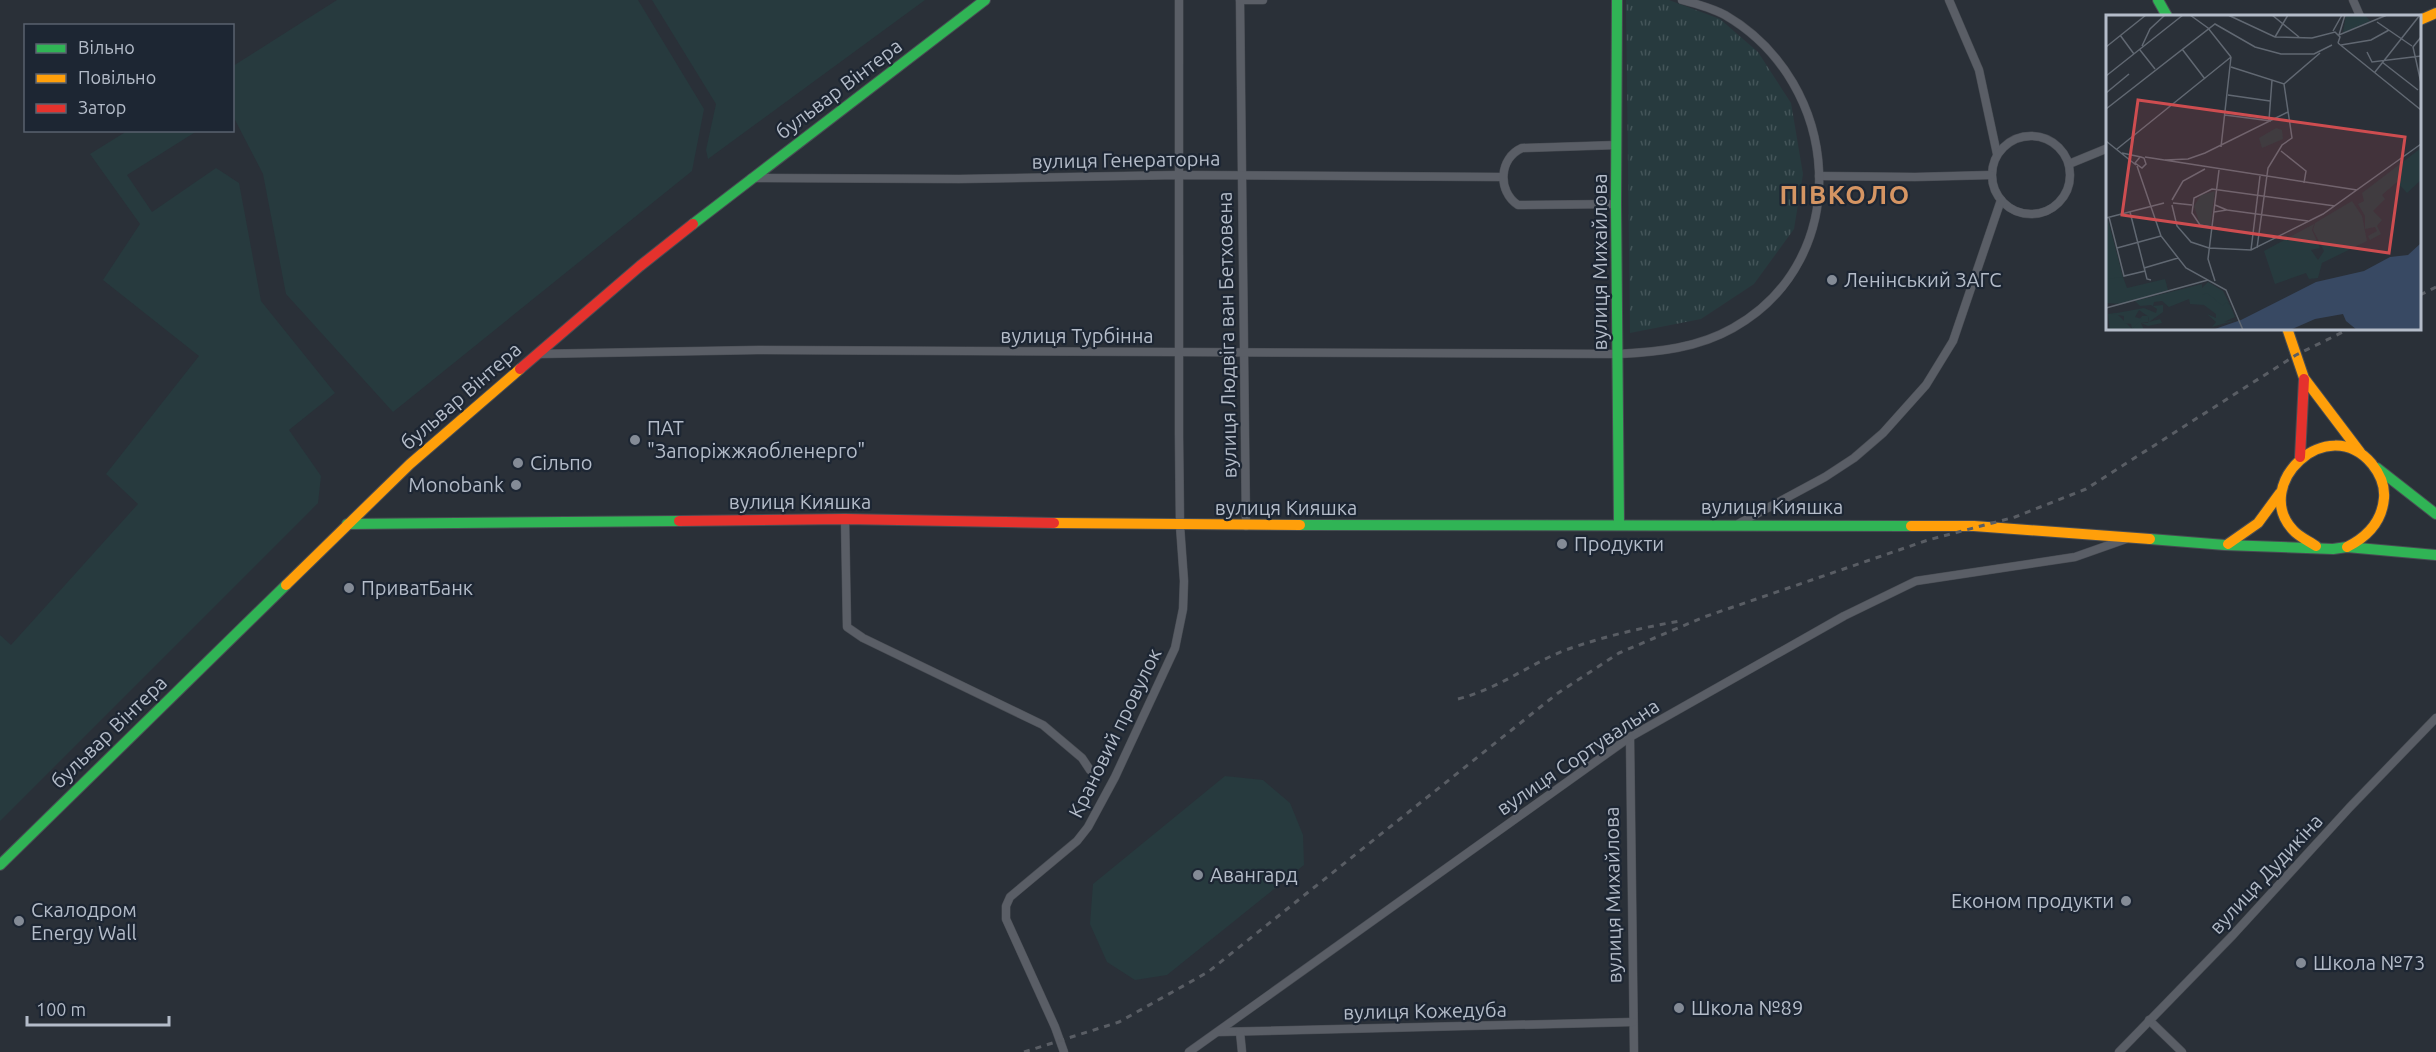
<svg xmlns="http://www.w3.org/2000/svg" width="2436" height="1052" font-family="Ubuntu,sans-serif">
<style>
.grass{fill:url(#grass-tufts)}
.garden{fill:#273a3e}
.lines{fill:none;stroke-linecap:round;stroke-linejoin:round}
.street-casing{stroke:#484c53;stroke-width:9}
.fast-casing{stroke:#484c53;stroke-width:12}
.slow-casing{stroke:#484c53;stroke-width:12}
.jam-casing{stroke:#484c53;stroke-width:12}
.street{stroke:#5a5e66;stroke-width:8}
.fast{stroke:#30b455;stroke-width:10}
.slow{stroke:#ff9f0a;stroke-width:10}
.jam{stroke:#e5322d;stroke-width:10}
.rail{stroke:#595d64;stroke-width:3;stroke-dasharray:6 6;stroke-linecap:butt}
.poi-dot{fill:#848b96;stroke:#1d2633;stroke-width:2}
.labels{text-anchor:middle;stroke-width:4.5;stroke-linejoin:round;paint-order:stroke}
.street-label{font-size:20px;fill:#b4bcc9;stroke:#1d2633}
.poi-label{font-size:20px;fill:#b4bcc9;stroke:#1d2633;text-anchor:start}
.district-label{font-size:26px;font-weight:bold;letter-spacing:1.5px;fill:#d59563;stroke:#1d2633}
.inset-road{fill:none;stroke:#616872;stroke-width:1.5}
.view{fill:#ce4d50;fill-opacity:0.15;stroke:#ce4d50;stroke-width:3}
.inset-edge{fill:none;stroke:#b4bcc9;stroke-width:3}
</style>
<defs>
<pattern id="grass-tufts" width="24" height="20" patternUnits="userSpaceOnUse" patternTransform="scale(1.5)"><rect width="24" height="20" fill="#273a3e"/><path d="M3 7l-1-3M5 7V3M7 7l1-3M15 17l-1-3M17 17v-4M19 17l1-3" fill="none" stroke="#445559"/></pattern>
</defs>
<rect width="100%" height="100%" fill="#2a3038"/>
<polygon class="grass" points="1626,0 1669,0 1720,19 1758,52 1791,103 1803,174 1794,229 1754,284 1701,319 1630,333"/>
<g class="garden">
<polygon points="337,0 638,0 704,109 692,171 393,412 286,294 263,174 233,116 233,66"/>
<polygon points="652,0 925,0 708,159 706,150 716,104"/>
<polygon points="127,131 197,131 127,175 152,212 216,168 239,183 261,301 335,393 289,430 321,476 318,503 0,821 0,635 11,645 138,504 106,474 199,356 103,280 140,224 90,154"/>
<polygon points="1225,776 1263,780 1290,803 1303,835 1304,865 1167,975 1135,980 1107,962 1090,924 1093,884"/>
</g>
<g class="lines">
<defs>
<g id="street">
<polyline points="1240,0 1246,526"/>
<polyline points="1240,0 1263,0"/>
<polyline points="1949,0 1979,70 1997,154"/>
<polyline points="2353,0 2360,16"/>
<circle cx="2031" cy="175" r="39"/>
<polyline points="2069,164 2108,148"/>
<polyline points="1819,176 1915,177 1991,175"/>
<polyline points="751,178 959,179 1178,175 1502,177"/>
<path d="M1616 204 1518 205C1497 191 1499 158 1522 148L1617 145"/>
<path d="M537 354 758 350 1619 354C1658 352 1698 348 1733 328 1856 259 1842 83 1725 15 1712 8 1697 4 1682 0"/>
<polyline points="845,519 847,627 863,638 1043,725 1082,758 1090,770"/>
<polyline points="1738,524 1825,477 1854,458 1883,433 1926,385 1953,341 2001,200"/>
<polyline points="1630,737 1634,1052"/>
<polyline points="2149,1020 2182,1052"/>
<polyline points="1218,1032 1633,1022"/>
<polyline points="1240,1032 1242,1052"/>
<polyline points="1064,1052 1055,1027 1006,919 1006,906 1010,897 1077,841 1088,827 1115,777 1175,648 1183,609 1184,581 1180,526 1179,435 1179,0"/>
<polyline points="1189,1052 1630,737 1844,616 1916,581 2075,557 2126,539"/>
<polyline points="2119,1052 2232,936 2350,807 2436,718"/>
</g>
<g id="fast">
<polyline points="1617,0 1616,204 1619,524"/>
<polyline points="2158,0 2167,16"/>
<polyline points="693,224 985,0"/>
<polyline points="2377,468 2436,514"/>
<polyline points="347,524 679,521"/>
<polyline points="1300,525 1911,526"/>
<polyline points="2150,539 2225,545 2333,549 2347,547 2436,555"/>
<polyline points="0,865 286,585"/>
</g>
<g id="slow">
<polyline points="2420,20 2436,13"/>
<polyline points="2287,328 2304,378 2360,452"/>
<polyline points="1054,523 1300,525"/>
<polyline points="1911,526 1974,526 2150,539"/>
<polyline points="2228,544 2258,523 2280,493"/>
<path d="M2316 546C2309 541 2299 537 2293 530 2251 485 2327 411 2372 464 2380 474 2385 486 2384 498 2382 522 2367 537 2347 547"/>
<polyline points="286,585 410,464 520,369"/>
</g>
<g id="jam">
<polyline points="520,369 640,266 693,224"/>
<polyline points="2300,457 2304,379"/>
<polyline points="679,521 845,519 1054,523"/>
</g>
</defs>
<use href="#street" class="street-casing"/>
<use href="#fast" class="fast-casing"/>
<use href="#slow" class="slow-casing"/>
<use href="#jam" class="jam-casing"/>
<use href="#street" class="street"/>
<use href="#fast" class="fast"/>
<use href="#slow" class="slow"/>
<use href="#jam" class="jam"/>
<g class="rail">
<polyline points="2420,295 2436,287"/>
<path d="M1458 699C1500 688 1526 666 1563 651 1601 637 1640 628 1680 621"/>
<polyline points="1024,1052 1119,1022 1208,972 1558,693 1619,653 1704,617 1928,540 2015,517 2086,489 2296,355 2351,328"/>
</g>
</g>
<g class="poi-dot">
<circle cx="1832" cy="280" r="6"/>
<circle cx="635" cy="440" r="6"/>
<circle cx="518" cy="463" r="6"/>
<circle cx="516" cy="485" r="6"/>
<circle cx="1562" cy="544" r="6"/>
<circle cx="349" cy="588" r="6"/>
<circle cx="1198" cy="875" r="6"/>
<circle cx="2126" cy="901" r="6"/>
<circle cx="19" cy="921" r="6"/>
<circle cx="2301" cy="963" r="6"/>
<circle cx="1679" cy="1008" r="6"/>
</g>
<g class="labels">
<g class="street-label">
<text transform="translate(839 89) rotate(-37)" y="7">бульвар Вінтера</text>
<text transform="translate(1126 160) rotate(-1)" y="7">вулиця Генераторна</text>
<text transform="translate(1600 262) rotate(-90)" y="7">вулиця Михайлова</text>
<text transform="translate(1227 335) rotate(-91)" y="7">вулиця Людвіга ван Бетховена</text>
<text x="1077" y="343">вулиця Турбінна</text>
<text transform="translate(461 396) rotate(-41)" y="7">бульвар Вінтера</text>
<text x="800" y="509">вулиця Кияшка</text>
<text x="1772" y="514">вулиця Кияшка</text>
<text x="1286" y="515">вулиця Кияшка</text>
<text transform="translate(109 732) rotate(-44)" y="7">бульвар Вінтера</text>
<text transform="translate(1115 733) rotate(-64)" y="7">Крановий провулок</text>
<text transform="translate(1578 757) rotate(-34)" y="7">вулиця Сортувальна</text>
<text transform="translate(2266 874) rotate(-47)" y="7">вулиця Дудикіна</text>
<text transform="translate(1613 895) rotate(-91)" y="7">вулиця Михайлова</text>
<text transform="translate(1425 1011) rotate(-1)" y="7">вулиця Кожедуба</text>
</g>
<g class="poi-label">
<text x="1844" y="287">Ленінський ЗАГС</text>
<text x="647" y="435">ПАТ<tspan x="647" dy="23">"Запоріжжяобленерго"</tspan></text>
<text x="530" y="470">Сільпо</text>
<text x="504" y="492" text-anchor="end">Monobank</text>
<text x="1574" y="551">Продукти</text>
<text x="361" y="595">ПриватБанк</text>
<text x="1210" y="882">Авангард</text>
<text x="2114" y="908" text-anchor="end">Економ продукти</text>
<text x="31" y="917">Скалодром<tspan x="31" dy="23">Energy Wall</tspan></text>
<text x="2313" y="970">Школа №73</text>
<text x="1691" y="1015">Школа №89</text>
</g>
<g class="district-label">
<text x="1845" y="204">ПІВКОЛО</text>
</g>
</g>
<g transform="translate(2106 15)">
<rect width="315" height="315" fill="#2a3038"/>
<path d="M109 176 104 213 94 209 88 191 95 180ZM2 205 17 262 10 264H0ZM102 267 117 276 124 290 121 288 117 292 96 280 95 274ZM10 298 26 314 36 301H43L42 307 35 308 38 315H4L2 299Z" fill="#273a3e"/>
<path d="M240 0H259L264 6 237 18ZM96 269V280L101 278 117 291 120 287 124 290 129 302 118 307 130 305 106 312 110 307 101 299 110 303V299L98 290 84 289 83 284 63 292 56 286 48 287 47 291 57 290V297L43 307 54 304 56 308 42 311 35 308H42L43 302 33 295 29 302 36 304 26 314 25 309 18 308V301L5 299 38 293 50 298 51 294 45 290 34 291 29 286Z" fill="#273a3e"/>
<path d="M170 113 176 115 177 124 156 133 153 123ZM315 133V165L301 178 291 167 276 180 279 184 267 196 276 205 271 211 275 219 264 225 262 221 271 216 269 212 259 214V201L252 189 258 186 256 178ZM246 186 256 201 261 226 216 248 212 263 203 264 200 258 169 269 158 236 208 209 206 215 214 233 205 235 212 245 218 236 207 215 209 208ZM17 262 21 273 59 264 62 275 17 289 0 288V264Z" fill="#273a3e"/>
<path d="M315 228V315H251L240 306 237 299 209 304 184 315H106L135 305 210 267 258 256 284 242 302 240Z" fill="#384963"/>
<path class="inset-road" d="M84 0 102 13 125 42M122 0 169 22 206 23 229 17 234 22 232 28M166 0 193 22M239 0 233 20 281 0M271 7 306 31M227 16 236 0M14 20 28 39M169 22 182 0M315 22 307 32 315 68M232 28 315 95M235 30 265 25 283 15M36 31 44 14 59 0M0 32 40 0M76 34 99 64M34 35 49 54M261 37 266 47 315 41M276 47 312 75M125 52 178 69 214 38M269 57 314 0M0 61 77 0M0 78 23 59M122 80 164 86M0 94 109 9 149 32 175 39H208L226 30M119 100 165 106M163 105 166 65M0 126 30 150M115 132 125 42M11 134 125 42M175 136 200 156 198 168M16 138 35 142 38 143 40 149 36 153 29 148 34 142M39 142 251 175M59 145 82 144 99 138 182 97M31 151 55 221 80 253 120 275 137 315M66 185 77 166 99 154M67 188 86 190M66 190 71 211 85 227 103 233 145 235 217 199 315 129M121 195 202 206M24 197 41 264 45 265M108 197 121 195 109 190M3 202 18 261 39 256M0 203 58 188M147 219 94 210 86 198 88 183 106 174 229 191M11 233 55 221M151 233 162 153 176 130 186 123 178 69M145 235 154 161M38 253 72 243M109 266 102 244 113 155M0 293 102 265"/>
<path class="view" d="M32 85 299 122 283 238 16 200Z"/>
<rect width="315" height="315" class="inset-edge"/>
</g>
<rect x="24" y="24" width="210" height="108" fill="#1d2633" stroke="#59626f" stroke-width="1.5"/>
<rect x="36" y="44" width="30" height="9" fill="#30b455" stroke="#59626f" stroke-width="1.5"/>
<text x="78" y="54" font-size="18" fill="#b4bcc9">Вільно</text>
<rect x="36" y="74" width="30" height="9" fill="#ff9f0a" stroke="#59626f" stroke-width="1.5"/>
<text x="78" y="84" font-size="18" fill="#b4bcc9">Повільно</text>
<rect x="36" y="104" width="30" height="9" fill="#e5322d" stroke="#59626f" stroke-width="1.5"/>
<text x="78" y="114" font-size="18" fill="#b4bcc9">Затор</text>
<path d="M27 1016v9h142v-9" fill="none" stroke="#b4bcc9" stroke-width="3"/>
<text x="36" y="1016" font-size="18" fill="#b4bcc9" stroke="#1d2633" stroke-width="4.5" paint-order="stroke">100 m</text>
</svg>
